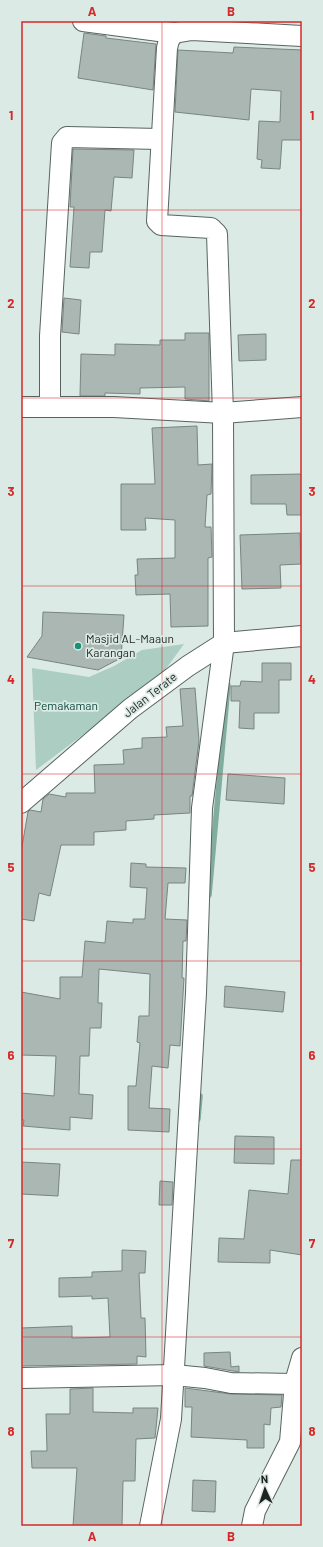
<svg xmlns="http://www.w3.org/2000/svg" width="323" height="1547" font-family="Barlow,sans-serif">
<style>
.green{fill:#accdc2}
.lines{fill:none;stroke-linecap:round;stroke-linejoin:round}
.stream{stroke:#81ada0;stroke-width:5.5}
.building{fill:#aab7b3;stroke:#788581}
.minor-casing{stroke:#586460;stroke-width:22}
.minor{stroke:#fff;stroke-width:20}
.grid{fill:none;stroke:#d62828;stroke-width:1;stroke-opacity:0.55}
.poi-dot{fill:#159279;stroke:#dceae5;stroke-width:1.5}
.labels{text-anchor:middle;stroke-width:3.5;stroke-linejoin:round;paint-order:stroke}
.poi-label{font-size:12px;fill:#1e2322;stroke:#dceae5;text-anchor:start}
.street-label{font-size:12px;fill:#1e2322;stroke:#dceae5}
.park-label{font-size:12px;fill:#07483a;stroke:#dceae5}
.neatline{fill:none;stroke:#d62828;stroke-width:1.5}
.grid-label{font-size:13px;text-anchor:middle;font-weight:bold;fill:#d62828}
</style>
<rect width="100%" height="100%" fill="#dceae5"/>
<polygon class="green" points="184,644 160,677 36,770 32,668 89,677 114,666 142,650"/>
<g class="lines">
<g class="stream">
<polyline points="209,895 228,685"/>
<polyline points="198,1119 200,1096"/>
</g>
</g>
<g class="building">
<polygon points="84,33 106,36 106,38 156,44 153,90 78,78"/>
<polygon points="234,47 302,50 302,140 282,140 280,169 261,168 262,160 257,159 259,121 280,122 281,91 251,89 249,120 175,112 178,50 233,53"/>
<polygon points="73,149 134,150 132,178 114,177 111,211 105,210 102,252 90,252 89,268 70,267 74,207 70,207"/>
<polygon points="64,298 81,300 79,334 62,332"/>
<polygon points="185,333 209,333 209,401 185,399 185,387 140,388 140,394 105,393 105,396 80,396 81,354 115,355 115,344 160,345 160,340 185,340"/>
<polygon points="266,334 266,360 239,361 238,335"/>
<polygon points="197,426 198,465 212,464 211,494 207,495 205,527 211,527 212,557 208,558 208,626 171,627 170,594 136,595 135,575 138,575 137,559 175,558 175,520 145,518 146,530 121,530 121,484 155,484 152,428"/>
<polygon points="302,474 302,515 287,515 286,504 251,504 251,475"/>
<polygon points="300,533 301,564 280,565 281,588 242,589 240,535"/>
<polygon points="43,612 124,615 121,658 98,670 27,657 42,636"/>
<polygon points="262,663 291,663 291,680 279,680 279,713 254,713 254,729 239,728 240,701 231,701 231,686 240,686 241,681 262,682"/>
<polygon points="195,688 199,741 192,796 190,796 190,813 154,815 154,819 126,821 126,830 94,832 94,845 61,845 50,896 39,893 34,921 21,919 21,852 28,812 30,810 41,812 43,799 49,794 66,797 66,793 95,793 94,765 124,764 123,750 142,748 142,738 167,737 166,727 183,726 180,689"/>
<polygon points="228,774 285,778 284,804 226,800"/>
<polygon points="131,863 146,864 146,867 186,868 185,883 168,883 165,919 187,920 186,941 183,941 182,978 184,978 180,1046 170,1045 168,1068 152,1066 149,1108 170,1109 169,1132 128,1130 128,1086 136,1086 140,1043 137,1042 139,1016 149,1016 150,974 99,969 98,1003 102,1003 101,1028 90,1028 89,1056 80,1056 79,1094 93,1095 92,1119 70,1117 70,1130 23,1126 24,1120 21,1120 21,1093 54,1096 56,1056 21,1055 21,992 60,999 60,977 82,977 85,941 105,943 107,921 133,923 133,919 145,919 147,888 130,887"/>
<polygon points="225,986 285,992 283,1012 224,1007"/>
<polygon points="235,1136 274,1137 274,1164 234,1163"/>
<polygon points="291,1160 302,1160 302,1255 270,1250 270,1263 218,1262 219,1238 244,1239 249,1190 288,1194"/>
<polygon points="21,1162 60,1164 58,1196 21,1194"/>
<polygon points="160,1181 173,1182 172,1205 159,1205"/>
<polygon points="122,1250 146,1251 145,1273 139,1273 141,1318 145,1318 146,1357 137,1356 137,1364 21,1366 21,1328 72,1326 72,1338 110,1337 108,1298 92,1299 92,1296 59,1297 59,1278 92,1277 92,1272 122,1271"/>
<polygon points="230,1352 231,1367 239,1366 239,1372 204,1366 204,1353"/>
<polygon points="93,1388 93,1412 133,1413 133,1408 158,1408 155,1438 136,1439 135,1481 123,1481 122,1526 73,1526 77,1468 32,1468 31,1451 47,1451 46,1414 70,1414 70,1389"/>
<polygon points="185,1388 231,1394 282,1395 281,1407 271,1408 270,1425 264,1424 264,1448 247,1448 247,1440 191,1437 192,1407 185,1407"/>
<polygon points="193,1480 216,1481 215,1512 192,1511"/>
</g>
<g class="lines">
<defs>
<g id="minor">
<polyline points="83,21 174,33"/>
<polyline points="21,407 114,407 223,413 302,407"/>
<polyline points="50,407 50,336 62,143 67,137 160,139"/>
<polyline points="21,803 130,709 188,666 224,643 302,636"/>
<polyline points="21,1378 174,1375 205,1378 231,1383 295,1384"/>
<polyline points="150,1526 171,1419 196,993 202,808 224,643 223,413 217,234 211,228 161,225 157,221 167,48 169,40 174,33 192,30 302,36"/>
<polyline points="252,1526 255,1511 290,1442 295,1382 302,1358"/>
</g>
</defs>
<use href="#minor" class="minor-casing"/>
<use href="#minor" class="minor"/>
</g>
<path class="grid" d="M162 21V1526M21 210H302M21 398H302M21 586H302M21 774H302M21 961H302M21 1149H302M21 1337H302"/>
<circle class="poi-dot" cx="78" cy="646" r="4"/>
<g class="labels">
<g class="poi-label">
<text x="86" y="643">Masjid AL-Maaun<tspan x="86" dy="14">Karangan</tspan></text>
</g>
<g class="street-label">
<text transform="translate(150 695) rotate(-38)" y="4">Jalan Terate</text>
</g>
<g class="park-label">
<text x="66" y="710">Pemakaman</text>
</g>
</g>
<rect width="323" height="1547" fill="none" stroke="#dceae5" stroke-width="44"/>
<g transform="translate(265 1489) rotate(357)" stroke="#dceae5" stroke-width="3" paint-order="stroke">
<path d="M0-3L7 15L0 10L-7 15Z" fill="#1e2322"/>
<text y="-6" font-size="11" font-weight="bold" text-anchor="middle" fill="#1e2322">N</text>
</g>
<rect x="22" y="22" width="279" height="1503" class="neatline"/>
<g class="grid-label">
<text x="92" y="16">A</text>
<text x="231" y="16">B</text>
<text x="11" y="120">1</text>
<text x="312" y="120">1</text>
<text x="11" y="308">2</text>
<text x="312" y="308">2</text>
<text x="11" y="496">3</text>
<text x="312" y="496">3</text>
<text x="11" y="684">4</text>
<text x="312" y="684">4</text>
<text x="11" y="872">5</text>
<text x="312" y="872">5</text>
<text x="11" y="1060">6</text>
<text x="312" y="1060">6</text>
<text x="11" y="1248">7</text>
<text x="312" y="1248">7</text>
<text x="11" y="1436">8</text>
<text x="312" y="1436">8</text>
<text x="92" y="1541">A</text>
<text x="231" y="1541">B</text>
</g>
</svg>
